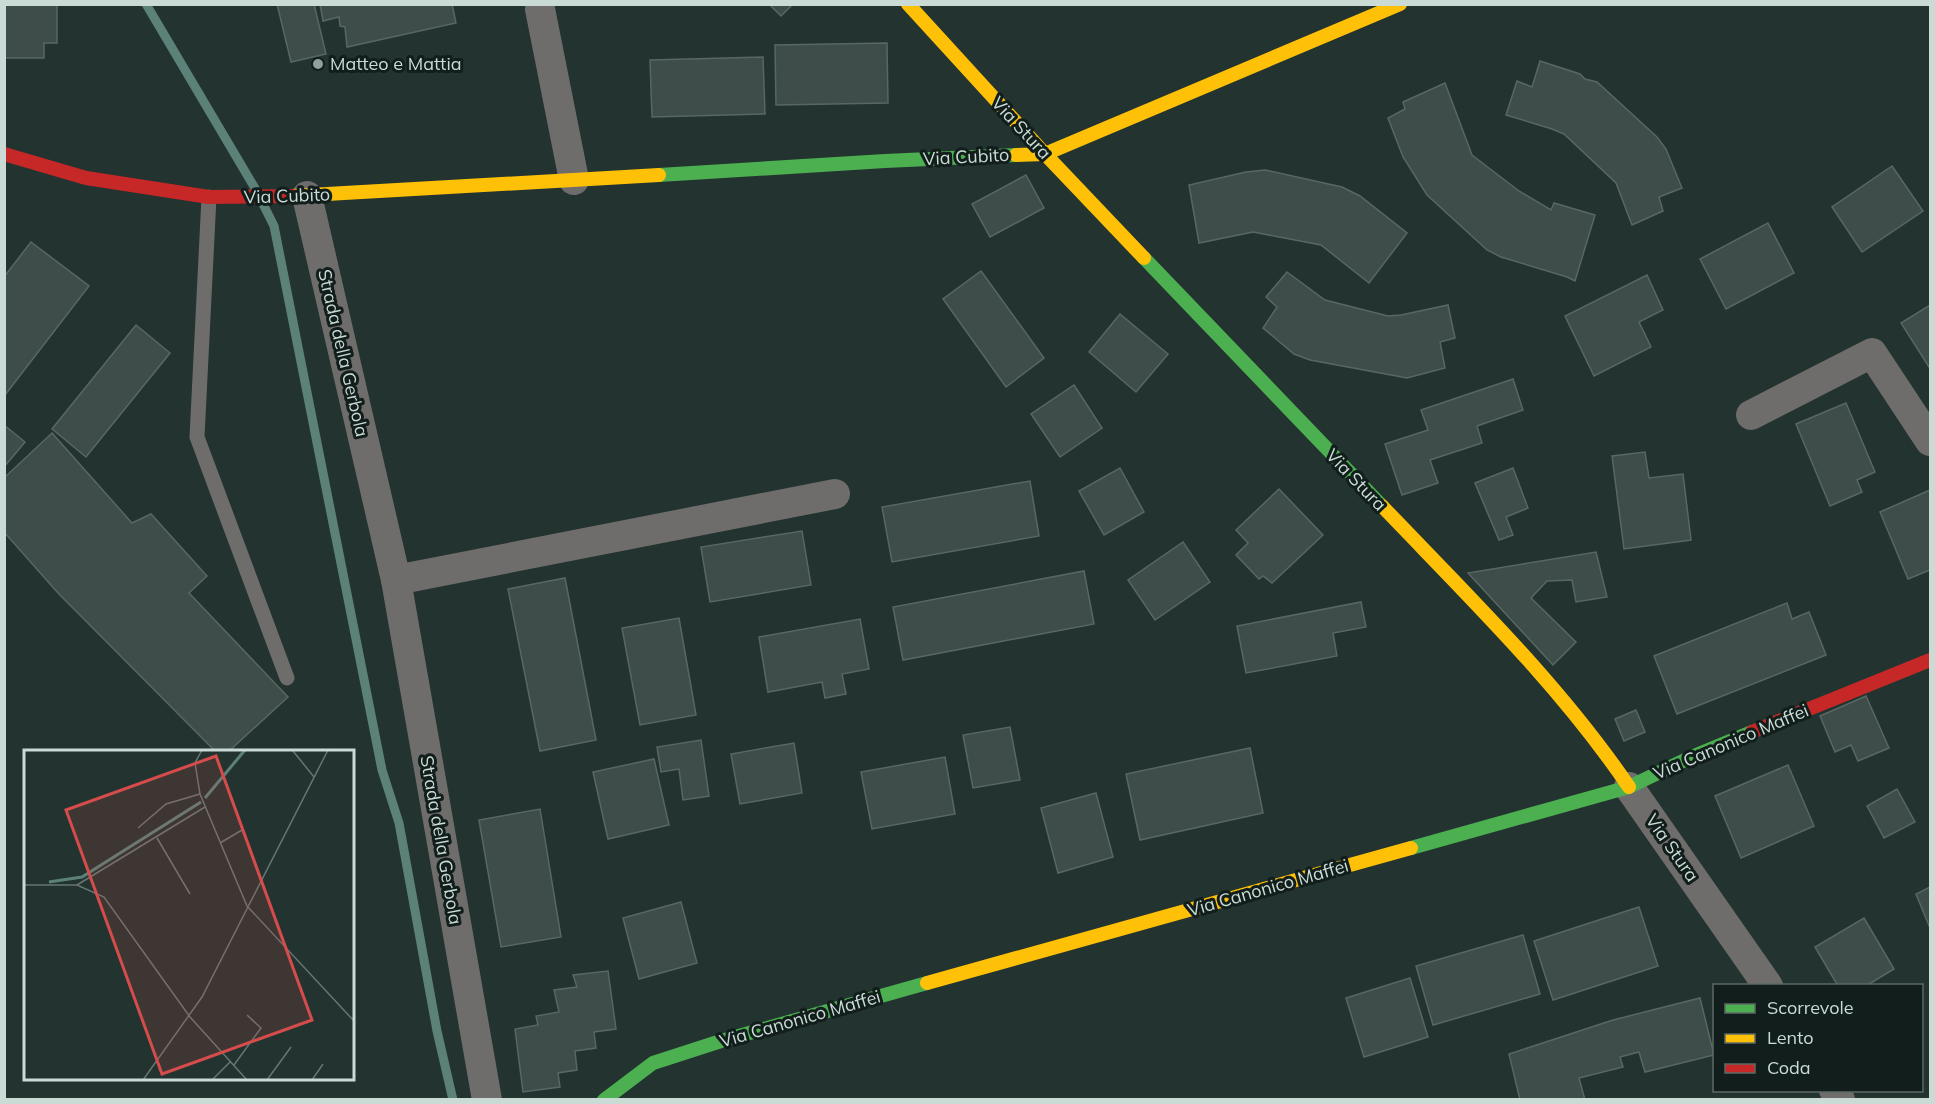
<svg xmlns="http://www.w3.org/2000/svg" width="1935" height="1104" font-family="Mulish,sans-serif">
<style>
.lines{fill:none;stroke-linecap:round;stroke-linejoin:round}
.stream{stroke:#5b8179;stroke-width:9}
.building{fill:#3e4d4a;stroke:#596764;stroke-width:1.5}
.lane{stroke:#6f6d6b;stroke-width:15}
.street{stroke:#6f6d6b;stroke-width:30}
.fast{stroke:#4caf50;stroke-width:14}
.slow{stroke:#ffc107;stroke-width:14}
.jam{stroke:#c62828;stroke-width:14}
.poi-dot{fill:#90a09c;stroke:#121e1b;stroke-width:2}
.labels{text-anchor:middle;stroke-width:6;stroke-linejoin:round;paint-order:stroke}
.poi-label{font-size:18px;fill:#cadbd6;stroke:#121e1b;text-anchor:start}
.street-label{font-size:18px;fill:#cadbd6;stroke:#121e1b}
.inset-river{fill:none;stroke:#5b8179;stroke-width:3}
.inset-road{fill:none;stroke:#667672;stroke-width:1.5}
.view{fill:#d44c4b;fill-opacity:0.15;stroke:#d44c4b;stroke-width:3}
.inset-edge{fill:none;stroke:#cadbd6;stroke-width:3}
</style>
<rect width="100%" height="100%" fill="#233330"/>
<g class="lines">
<g class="stream">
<polyline points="146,4 256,190"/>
<polyline points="262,202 274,226 382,770 399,823 437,1031 453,1100"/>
</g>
</g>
<g class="building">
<polygon points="4,4 57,4 57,43 44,43 44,58 4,58"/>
<polygon points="277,4 314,4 326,54 291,62"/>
<polygon points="320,4 452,4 456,23 347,47 345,27 340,26 339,17 323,21"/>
<polygon points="769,4 793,4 781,16"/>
<polygon points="887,43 888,103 776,105 775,45"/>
<polygon points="763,57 765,114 652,117 650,60"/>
<polygon points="1540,61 1580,74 1585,79 1597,82 1657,137 1666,149 1682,188 1659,197 1663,211 1632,225 1616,183 1564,134 1552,129 1506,115 1517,81 1532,87"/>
<polygon points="1445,83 1472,155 1519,191 1551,210 1554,203 1595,215 1575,281 1567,277 1501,257 1487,250 1427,195 1403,157 1388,118 1405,109 1403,102"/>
<polygon points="1892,166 1923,211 1862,252 1832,207"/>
<polygon points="1265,170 1342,187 1360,196 1407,233 1369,283 1321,245 1253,232 1199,243 1189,185 1246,172"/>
<polygon points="1026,175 1044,208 990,237 972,204"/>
<polygon points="1768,223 1794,273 1726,309 1700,259"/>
<polygon points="31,242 89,286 5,395 4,277"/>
<polygon points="981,271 1044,358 1006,387 943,299"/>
<polygon points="1287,272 1325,300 1388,316 1401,315 1448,305 1455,338 1440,342 1445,368 1407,378 1310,360 1294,354 1263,328 1277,307 1266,297"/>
<polygon points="1647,275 1663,310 1639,322 1651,347 1594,376 1565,316"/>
<polygon points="1930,305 1930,365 1929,367 1901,323"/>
<polygon points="1120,314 1168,354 1136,392 1089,352"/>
<polygon points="136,325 170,353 86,457 52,429"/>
<polygon points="1513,379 1523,410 1477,426 1482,443 1430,460 1438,483 1402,495 1385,444 1428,430 1421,410"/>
<polygon points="1074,385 1102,428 1060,457 1031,414"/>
<polygon points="1846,403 1875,472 1857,480 1862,492 1830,506 1796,424"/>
<polygon points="4,425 25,442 4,467"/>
<polygon points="52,433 132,523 151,514 207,576 189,593 288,697 228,752 216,752 58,593 4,532 4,478"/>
<polygon points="1645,452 1649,478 1683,474 1691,540 1624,549 1612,456"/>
<polygon points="1120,468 1144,512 1104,535 1079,491"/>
<polygon points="1513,468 1528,508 1506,517 1513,535 1499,540 1475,483"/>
<polygon points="1030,481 1039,536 892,562 882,507"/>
<polygon points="1279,489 1323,535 1272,583 1263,576 1259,579 1236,555 1248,543 1236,530"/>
<polygon points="1930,490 1930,570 1908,579 1880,512"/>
<polygon points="802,531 811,585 710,602 701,547"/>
<polygon points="1183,542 1210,582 1155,620 1128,580"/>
<polygon points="1596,552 1607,597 1576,602 1572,580 1547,581 1531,598 1576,642 1553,665 1468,573"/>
<polygon points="1084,571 1094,624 903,660 893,607"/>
<polygon points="565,578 596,740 540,751 508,589"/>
<polygon points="1361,602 1366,627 1333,633 1337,656 1246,673 1237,626"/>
<polygon points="1787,603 1792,619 1809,612 1826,655 1677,714 1654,656"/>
<polygon points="679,618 696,715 640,725 622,628"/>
<polygon points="860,619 869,669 842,674 846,694 825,698 822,682 768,692 759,637"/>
<polygon points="1866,696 1889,748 1858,761 1851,745 1835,752 1820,716"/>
<polygon points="1636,710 1645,732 1624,741 1615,719"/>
<polygon points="1010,727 1020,780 973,788 963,735"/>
<polygon points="701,740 709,796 683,800 679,769 661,772 657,747"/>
<polygon points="794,743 802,793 740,804 731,754"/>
<polygon points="1250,748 1263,813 1140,840 1126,774"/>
<polygon points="945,757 955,814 872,829 861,772"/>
<polygon points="654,759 669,825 608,839 593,772"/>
<polygon points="1788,765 1814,826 1741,858 1715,796"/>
<polygon points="1897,789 1915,822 1884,838 1867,806"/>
<polygon points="1096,793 1113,857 1058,873 1041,808"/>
<polygon points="540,809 561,937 501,947 479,820"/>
<polygon points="1930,887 1930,928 1916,894"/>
<polygon points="681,902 697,963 639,979 623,918"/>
<polygon points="1639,907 1658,966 1553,1000 1534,941"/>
<polygon points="1864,918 1894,969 1866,986 1838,986 1815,947"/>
<polygon points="1523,935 1540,994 1433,1025 1416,966"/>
<polygon points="608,971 616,1029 594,1032 596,1048 575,1051 577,1070 558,1073 560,1087 523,1092 515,1029 538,1025 536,1016 559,1012 554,990 577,987 573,975"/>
<polygon points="1410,978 1428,1037 1364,1057 1346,998"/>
<polygon points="1700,998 1714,1055 1645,1072 1639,1052 1620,1057 1623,1067 1579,1078 1585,1100 1520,1100 1509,1054 1613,1020"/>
</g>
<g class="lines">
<polyline class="lane" points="209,197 197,437 287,678"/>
<g class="street">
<polyline points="540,9 574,180"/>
<polyline points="307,196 396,580 487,1100"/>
<polyline points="1751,415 1872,353 1930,441"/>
<polyline points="396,580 835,494"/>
<polyline points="1629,787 1768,986"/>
<polyline points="1834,1090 1840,1100"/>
</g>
<g class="fast">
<polyline points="659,175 885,161 1016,155"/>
<polyline points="1144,258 1382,506"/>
<polyline points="1411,848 1629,787 1689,758 1752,732"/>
<polyline points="604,1100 653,1063 721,1041 927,983"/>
</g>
<g class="slow">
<polyline points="908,4 1045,154 1144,258"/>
<polyline points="1016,155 1045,154 1400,4"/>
<polyline points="292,196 659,175"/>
<path d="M1382 506C1468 596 1559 684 1629 787"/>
<polyline points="927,983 1411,848"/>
</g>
<g class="jam">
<polyline points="4,154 86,178 209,197 292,196"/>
<polyline points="1752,732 1930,660"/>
</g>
</g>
<circle class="poi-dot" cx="318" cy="64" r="6"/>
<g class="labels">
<g class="poi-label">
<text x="330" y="70">Matteo e Mattia</text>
</g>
<g class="street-label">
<text transform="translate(1021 128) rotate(47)" y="6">Via Stura</text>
<text transform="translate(966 157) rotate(-3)" y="6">Via Cubito</text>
<text transform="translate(287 196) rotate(-2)" y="6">Via Cubito</text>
<text transform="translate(343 353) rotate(77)" y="6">Strada della Gerbola</text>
<text transform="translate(1356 480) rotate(46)" y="6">Via Stura</text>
<text transform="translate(1731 742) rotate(-23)" y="6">Via Canonico Maffei</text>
<text transform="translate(441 840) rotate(80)" y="6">Strada della Gerbola</text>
<text transform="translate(1672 848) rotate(55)" y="6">Via Stura</text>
<text transform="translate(1268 888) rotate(-16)" y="6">Via Canonico Maffei</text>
<text transform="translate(800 1019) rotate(-16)" y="6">Via Canonico Maffei</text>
</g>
</g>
<g transform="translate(24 750)">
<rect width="330" height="330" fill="#233330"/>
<path class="inset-river" d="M181 48 221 0M25 132 58 127 177 52"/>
<path class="inset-road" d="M178 0 171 13 176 44 223 156 330 271M269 1 290 27M114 78 142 54 176 44M133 88 166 144M196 93 218 80M0 135H53L80 147 166 267 223 330M53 135 181 57M210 315 237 278 223 265M119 330 178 247 304 0M188 330 207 311M243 330 267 297M288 330 299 314"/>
<path class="view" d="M192 6 288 270 138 324 42 60Z"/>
<rect width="330" height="330" class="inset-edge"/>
</g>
<rect width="1935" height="1104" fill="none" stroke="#cadbd6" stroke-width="12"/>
<rect x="1713" y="984" width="210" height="108" fill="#121e1b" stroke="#5c6a66" stroke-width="1.5"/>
<rect x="1725" y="1004" width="30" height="9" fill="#4caf50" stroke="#5c6a66" stroke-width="1.5"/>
<text x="1767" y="1014" font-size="18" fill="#cadbd6">Scorrevole</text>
<rect x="1725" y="1034" width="30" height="9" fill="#ffc107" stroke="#5c6a66" stroke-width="1.5"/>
<text x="1767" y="1044" font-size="18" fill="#cadbd6">Lento</text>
<rect x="1725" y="1064" width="30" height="9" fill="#c62828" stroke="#5c6a66" stroke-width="1.5"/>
<text x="1767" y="1074" font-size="18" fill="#cadbd6">Coda</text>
</svg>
